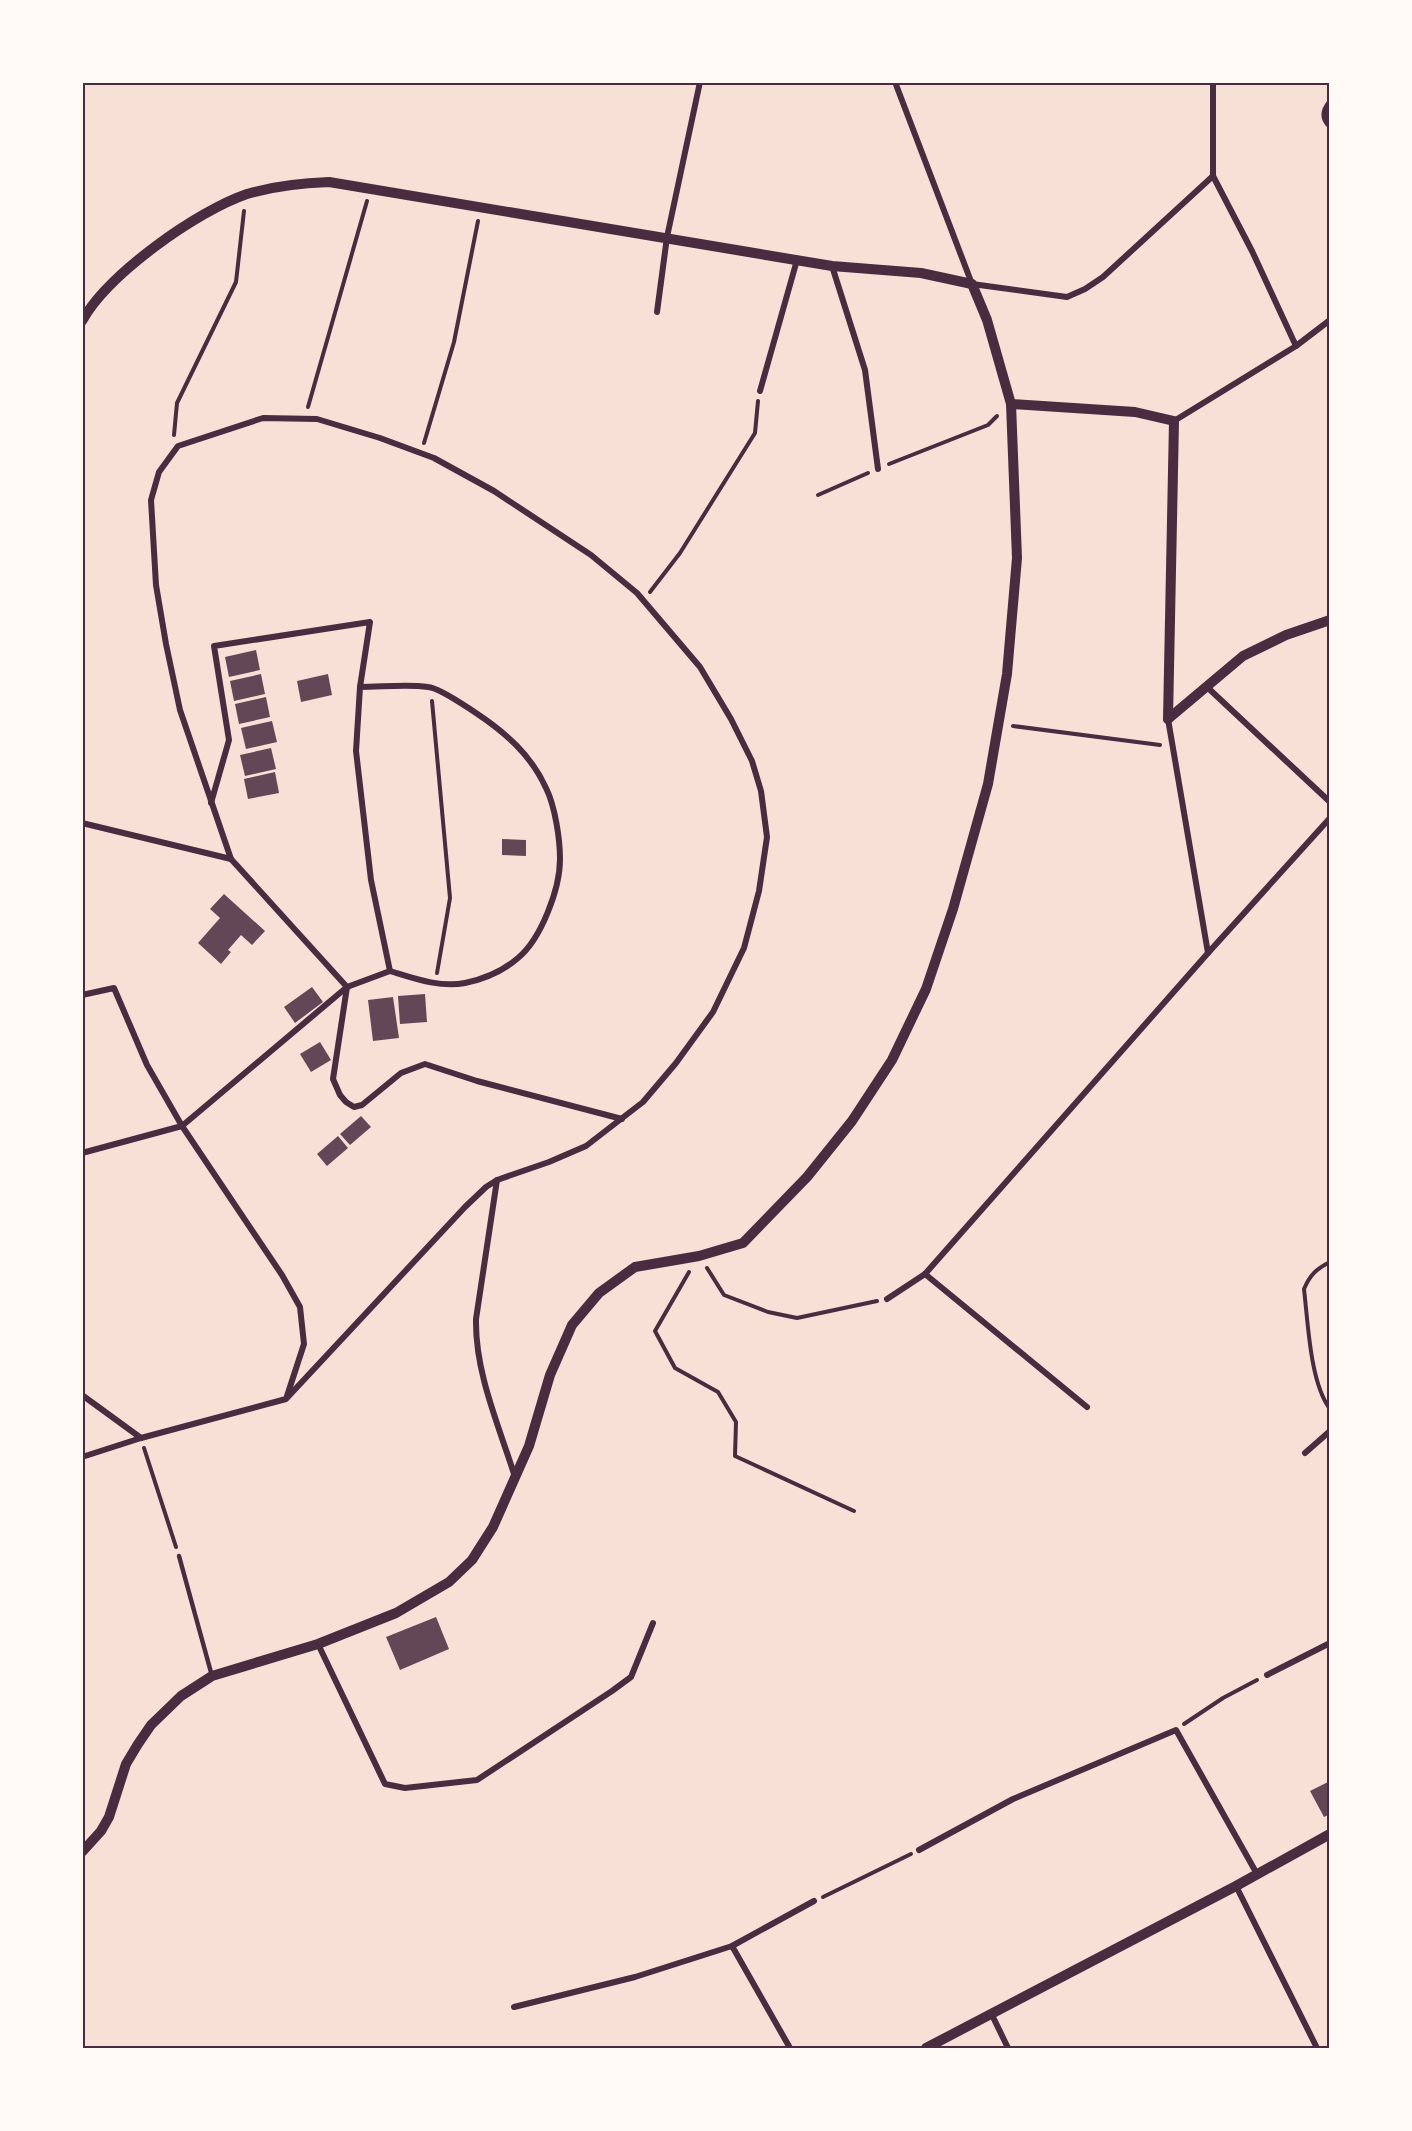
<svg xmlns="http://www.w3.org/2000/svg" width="1412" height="2131" font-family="'Roboto Condensed',sans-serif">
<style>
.building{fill:#644757}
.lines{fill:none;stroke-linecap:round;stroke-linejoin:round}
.path{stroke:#4a2c40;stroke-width:4}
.service{stroke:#4a2c40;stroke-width:4.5}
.minor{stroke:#4a2c40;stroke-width:6}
.tertiary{stroke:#4a2c40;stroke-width:10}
.neatline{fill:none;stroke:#4a2c40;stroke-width:2}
</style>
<rect width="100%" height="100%" fill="#f7e1d7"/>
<g class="building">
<polygon points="256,650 260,670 229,677 225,657"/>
<polygon points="261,674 265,694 234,701 230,681"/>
<polygon points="328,674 332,695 301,702 297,681"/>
<polygon points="266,697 270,717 239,724 235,704"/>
<polygon points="272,721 277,742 246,749 241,728"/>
<polygon points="271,748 276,769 245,776 240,755"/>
<polygon points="275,772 279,793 248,799 244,779"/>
<polygon points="502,839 526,840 526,856 502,855"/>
<polygon points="224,894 265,931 252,945 241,935 228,950 231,952 221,964 198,943 220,918 210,909"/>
<polygon points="312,987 323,1002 295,1023 284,1007"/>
<polygon points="425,994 427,1022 400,1024 398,996"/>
<polygon points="393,997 399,1038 373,1041 368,1000"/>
<polygon points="320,1042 331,1060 311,1072 300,1054"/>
<polygon points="361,1116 371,1127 350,1145 340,1134"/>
<polygon points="338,1136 348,1148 327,1166 317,1154"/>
<polygon points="436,1617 449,1649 400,1670 386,1637"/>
<polygon points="1330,1781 1330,1814 1324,1817 1310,1791"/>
</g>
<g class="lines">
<g class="path">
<polyline points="308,407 367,201"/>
<polyline points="174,435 177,403 236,282 244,211"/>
<polyline points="424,443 454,342 478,221"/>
<polyline points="889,464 988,425 997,416"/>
<polyline points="818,495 868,473"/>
<polyline points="650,592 680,553 755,433 758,401"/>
<polyline points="432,701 450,898 437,973"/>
<polyline points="1013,726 1160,745"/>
<path d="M1330 1262C1316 1269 1310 1275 1304 1289 1308 1322 1310 1383 1330 1409"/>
<polyline points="707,1268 724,1295 768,1312 797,1318 877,1301"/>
<polyline points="689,1272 655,1331 675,1368 718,1392 736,1422 735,1456 854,1511"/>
<polyline points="144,1448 176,1547"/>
<polyline points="1184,1724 1223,1698 1257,1680"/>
<polyline points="823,1897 911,1854"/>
</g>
<polyline class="service" points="179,1556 212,1676"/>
<g class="minor">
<polyline points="895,82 972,284 1067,297 1085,289 1103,277 1213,176"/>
<polyline points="1213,82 1213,176 1252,251 1296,346"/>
<path d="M1330 102C1323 111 1322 118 1330 126"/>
<polyline points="832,266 865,370 878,469"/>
<polyline points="657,312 667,237 700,82"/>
<polyline points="760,391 797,260"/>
<polyline points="1174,421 1296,346 1330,320"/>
<polyline points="1207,687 1330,802"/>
<polyline points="1168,719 1208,953"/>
<polyline points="211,803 229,740 214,646 370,622 360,687 356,751 371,880 390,971"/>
<polyline points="82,823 231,859 347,987"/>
<polyline points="347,987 333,1079 340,1095 346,1102 354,1107 362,1105 401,1073 425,1064 477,1081 622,1119"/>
<polyline points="82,995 114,988 147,1065 182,1126 282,1275 300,1307 304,1344 287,1396"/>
<path d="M82 1153 182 1126 347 987 390 971C413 978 440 988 465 983 484 979 503 971 518 958 541 939 560 889 560 859 560 839 555 806 546 788 531 755 506 733 476 713 465 706 440 688 428 687 407 684 382 687 360 687"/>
<path d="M497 1180 476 1319C475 1373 499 1426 515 1477"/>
<polyline points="925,1274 1087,1407"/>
<polyline points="887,1299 925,1274 1208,953 1330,818"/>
<polyline points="82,1395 141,1438"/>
<polyline points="1305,1453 1330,1431"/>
<polyline points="82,1457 141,1438 286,1399 465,1207 486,1187 497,1180 549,1162 586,1146 643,1102 676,1063 713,1012 744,948 759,891 767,837 761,791 752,761 731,719 700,667 637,593 591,555 494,491 434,458 380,438 317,419 263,418 178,446 159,472 151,500 156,585 166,644 180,710 231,859"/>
<polyline points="318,1644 385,1784 405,1788 477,1780 612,1691 631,1677 653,1623"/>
<polyline points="1267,1675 1330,1643"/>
<polyline points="919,1850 1013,1799 1176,1730 1257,1874"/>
<polyline points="1236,1886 1317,2048"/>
<polyline points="732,1946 790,2048"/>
<polyline points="514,2007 635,1977 732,1946 814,1901"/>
<polyline points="992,2015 1008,2048"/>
</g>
<g class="tertiary">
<path d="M82 321C108 274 197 211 247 194 274 186 301 183 329 182L832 266 921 273 972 284 987 320 1011 404 1017 558 1007 674 988 784 953 909 926 989 892 1060 852 1121 807 1177 743 1243 699 1256 635 1267 599 1293 572 1325 550 1375 529 1446 493 1527 472 1560 449 1582 396 1613 318 1644 212 1676 181 1696 151 1725 138 1744 126 1764 109 1817 101 1831 82 1852"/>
<polyline points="1011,404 1135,412 1174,421 1168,719"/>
<polyline points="1168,719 1243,656 1286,635 1330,620"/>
<polyline points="926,2048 1236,1886 1330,1834"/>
</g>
</g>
<rect width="1412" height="2131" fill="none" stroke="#fffaf5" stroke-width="168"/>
<rect x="84" y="84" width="1244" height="1963" class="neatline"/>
</svg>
